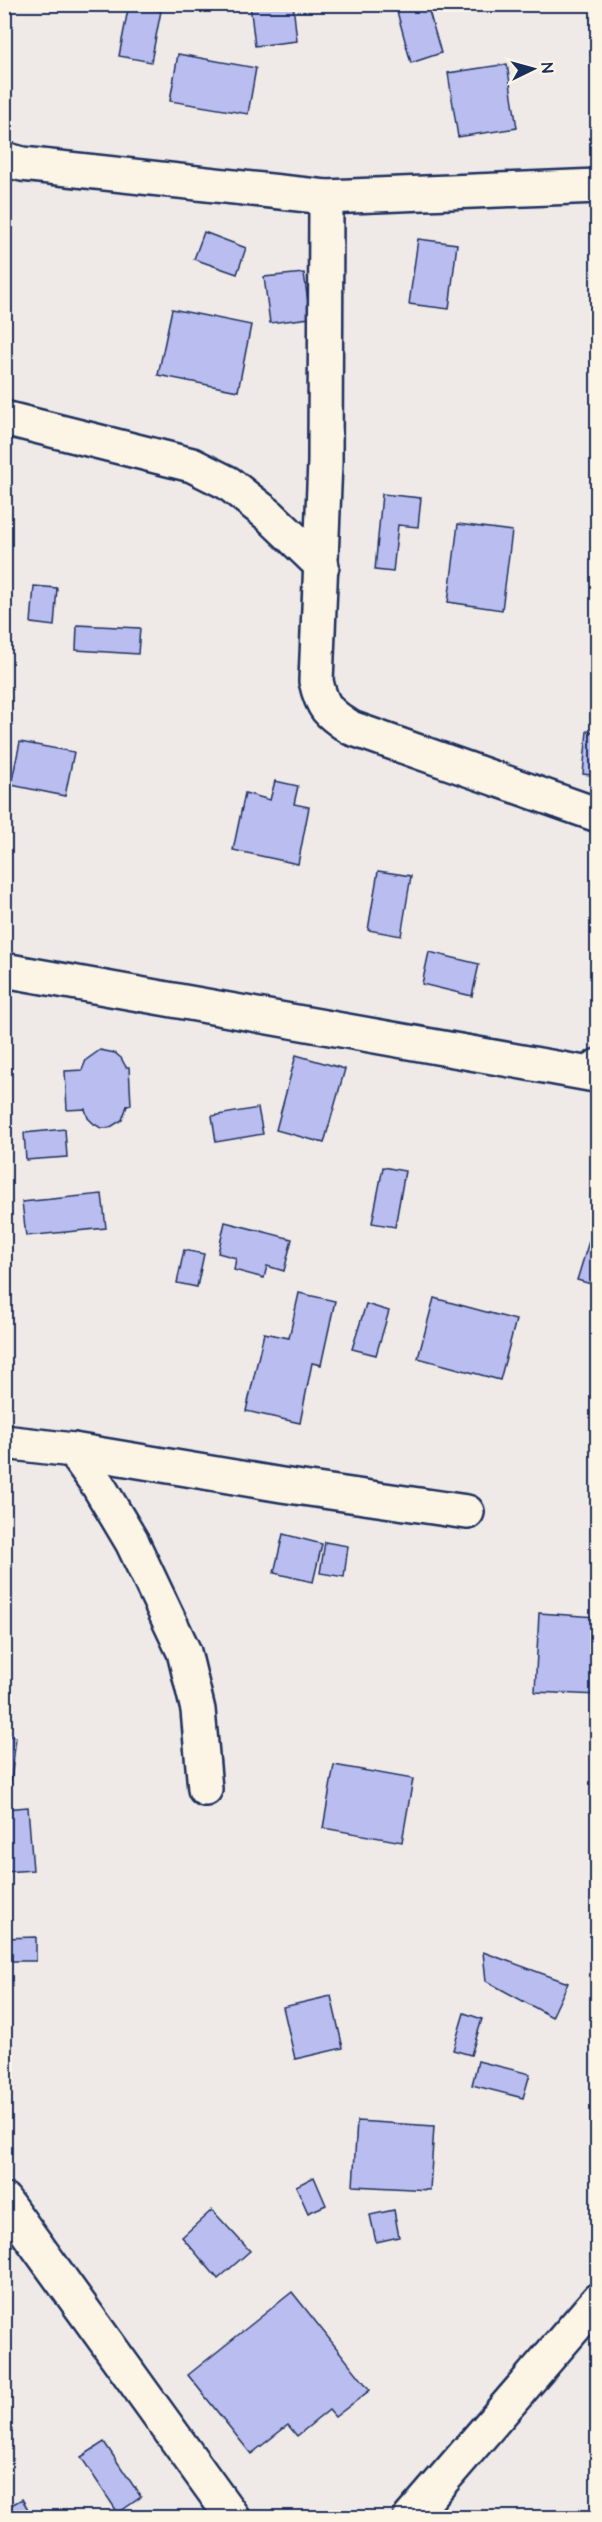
<svg xmlns="http://www.w3.org/2000/svg" width="602" height="2522" font-family="'Architects Daughter',sans-serif">
<style>
.building{fill:#b9bdef;stroke:#1b2f5e;stroke-width:1.5}
.lines{fill:none;stroke-linecap:round;stroke-linejoin:round}
.street-casing{stroke:#1b2f5e;stroke-width:38}
.street{stroke:#fcf5e5;stroke-width:33}
</style>
<rect width="100%" height="100%" fill="#efeae7"/>
<filter id="ink" filterUnits="userSpaceOnUse"><feTurbulence type="fractalNoise" baseFrequency=".0167" numOctaves="2"/><feDisplacementMap in="SourceGraphic" scale="12" xChannelSelector="R" yChannelSelector="G"/><feConvolveMatrix kernelMatrix="1 2 1 2 8 2 1 2 1" color-interpolation-filters="sRGB"/></filter>
<g filter="url(#ink)">
<g class="building">
<polygon points="129,4 161,11 151,62 119,56"/>
<polygon points="250,4 293,4 297,41 255,46"/>
<polygon points="395,4 427,4 441,53 411,63"/>
<polygon points="178,54 256,68 248,114 170,101"/>
<polygon points="507,64 517,128 458,137 448,73"/>
<polygon points="204,232 246,248 237,274 194,259"/>
<polygon points="418,239 457,244 449,309 409,304"/>
<polygon points="304,273 310,318 270,323 264,277"/>
<polygon points="172,309 251,325 238,391 158,375"/>
<polygon points="382,494 421,498 418,527 398,525 393,572 375,570"/>
<polygon points="458,524 512,531 502,610 448,602"/>
<polygon points="34,586 57,588 54,626 31,623"/>
<polygon points="77,625 140,628 138,654 76,650"/>
<polygon points="587,731 598,732 598,776 583,774"/>
<polygon points="20,742 74,752 65,796 11,785"/>
<polygon points="275,781 298,786 294,804 309,807 298,864 233,850 245,793 270,800"/>
<polygon points="378,871 411,876 401,936 368,930"/>
<polygon points="429,952 479,964 472,996 422,984"/>
<polygon points="100,1050 115,1053 121,1058 126,1067 129,1067 131,1105 127,1106 122,1120 109,1128 101,1128 94,1124 88,1118 85,1109 67,1110 65,1071 82,1070 86,1060"/>
<polygon points="296,1055 345,1069 324,1143 276,1130"/>
<polygon points="258,1108 263,1134 216,1142 212,1116"/>
<polygon points="65,1129 67,1157 26,1160 24,1133"/>
<polygon points="383,1167 405,1171 395,1227 372,1223"/>
<polygon points="102,1194 106,1228 26,1236 22,1202"/>
<polygon points="598,1212 598,1286 577,1280"/>
<polygon points="225,1222 292,1239 284,1271 267,1266 264,1278 234,1270 236,1258 218,1253"/>
<polygon points="184,1250 204,1254 197,1287 177,1283"/>
<polygon points="299,1293 335,1301 321,1365 312,1363 300,1423 246,1411 264,1333 289,1338"/>
<polygon points="434,1298 516,1320 500,1380 418,1358"/>
<polygon points="366,1304 389,1311 376,1355 352,1349"/>
<polygon points="283,1534 322,1544 313,1582 274,1573"/>
<polygon points="325,1542 348,1546 344,1577 320,1573"/>
<polygon points="539,1613 596,1617 598,1695 535,1692"/>
<polygon points="4,1735 16,1737 10,1791 4,1790"/>
<polygon points="334,1765 413,1779 402,1842 323,1828"/>
<polygon points="28,1807 33,1870 4,1872 4,1809"/>
<polygon points="36,1937 36,1961 4,1961 4,1938"/>
<polygon points="483,1952 568,1983 552,2017 486,1981"/>
<polygon points="331,1996 343,2048 295,2059 283,2007"/>
<polygon points="464,2013 482,2019 471,2055 453,2050"/>
<polygon points="478,2061 530,2074 523,2098 472,2085"/>
<polygon points="357,2121 434,2126 430,2190 353,2186"/>
<polygon points="314,2177 326,2205 308,2213 296,2186"/>
<polygon points="212,2210 250,2251 218,2279 182,2237"/>
<polygon points="394,2210 399,2237 376,2242 370,2215"/>
<polygon points="292,2292 370,2390 335,2417 329,2410 297,2436 288,2425 251,2454 188,2375"/>
<polygon points="104,2442 141,2497 118,2513 81,2457"/>
<polygon points="22,2499 33,2518 6,2518 4,2509"/>
</g>
<g class="lines">
<defs>
<g id="street">
<polyline points="4,159 22,164 326,197 598,186"/>
<path d="M326 197 325 462 316 681C322 708 328 713 351 728L598 815"/>
<polyline points="4,418 192,465 228,483 270,516 322,566"/>
<polyline points="4,970 595,1075 598,1066"/>
<polyline points="4,1442 73,1450 282,1485 467,1512"/>
<polyline points="73,1450 98,1485 132,1542 184,1652 198,1710 205,1789"/>
<polyline points="4,2200 233,2518"/>
<polyline points="410,2518 598,2300"/>
</g>
</defs>
<use href="#street" class="street-casing"/>
<use href="#street" class="street"/>
</g>
</g>
<rect width="602" height="2522" fill="none" stroke="#fcf5e5" stroke-width="24"/>
<rect x="12" y="12" width="578" height="2498" fill="none" stroke="#1b2f5e" stroke-width="2" filter="url(#ink)"/>
<g transform="translate(533 69) rotate(85)" stroke="#fcf5e5" stroke-width="4.5" paint-order="stroke">
<path d="M0-4.5L10 22L0 15L-10 22Z" fill="#1b2f5e"/>
<text y="-9" font-size="16" font-weight="bold" text-anchor="middle" fill="#1b2f5e">N</text>
</g>
</svg>
